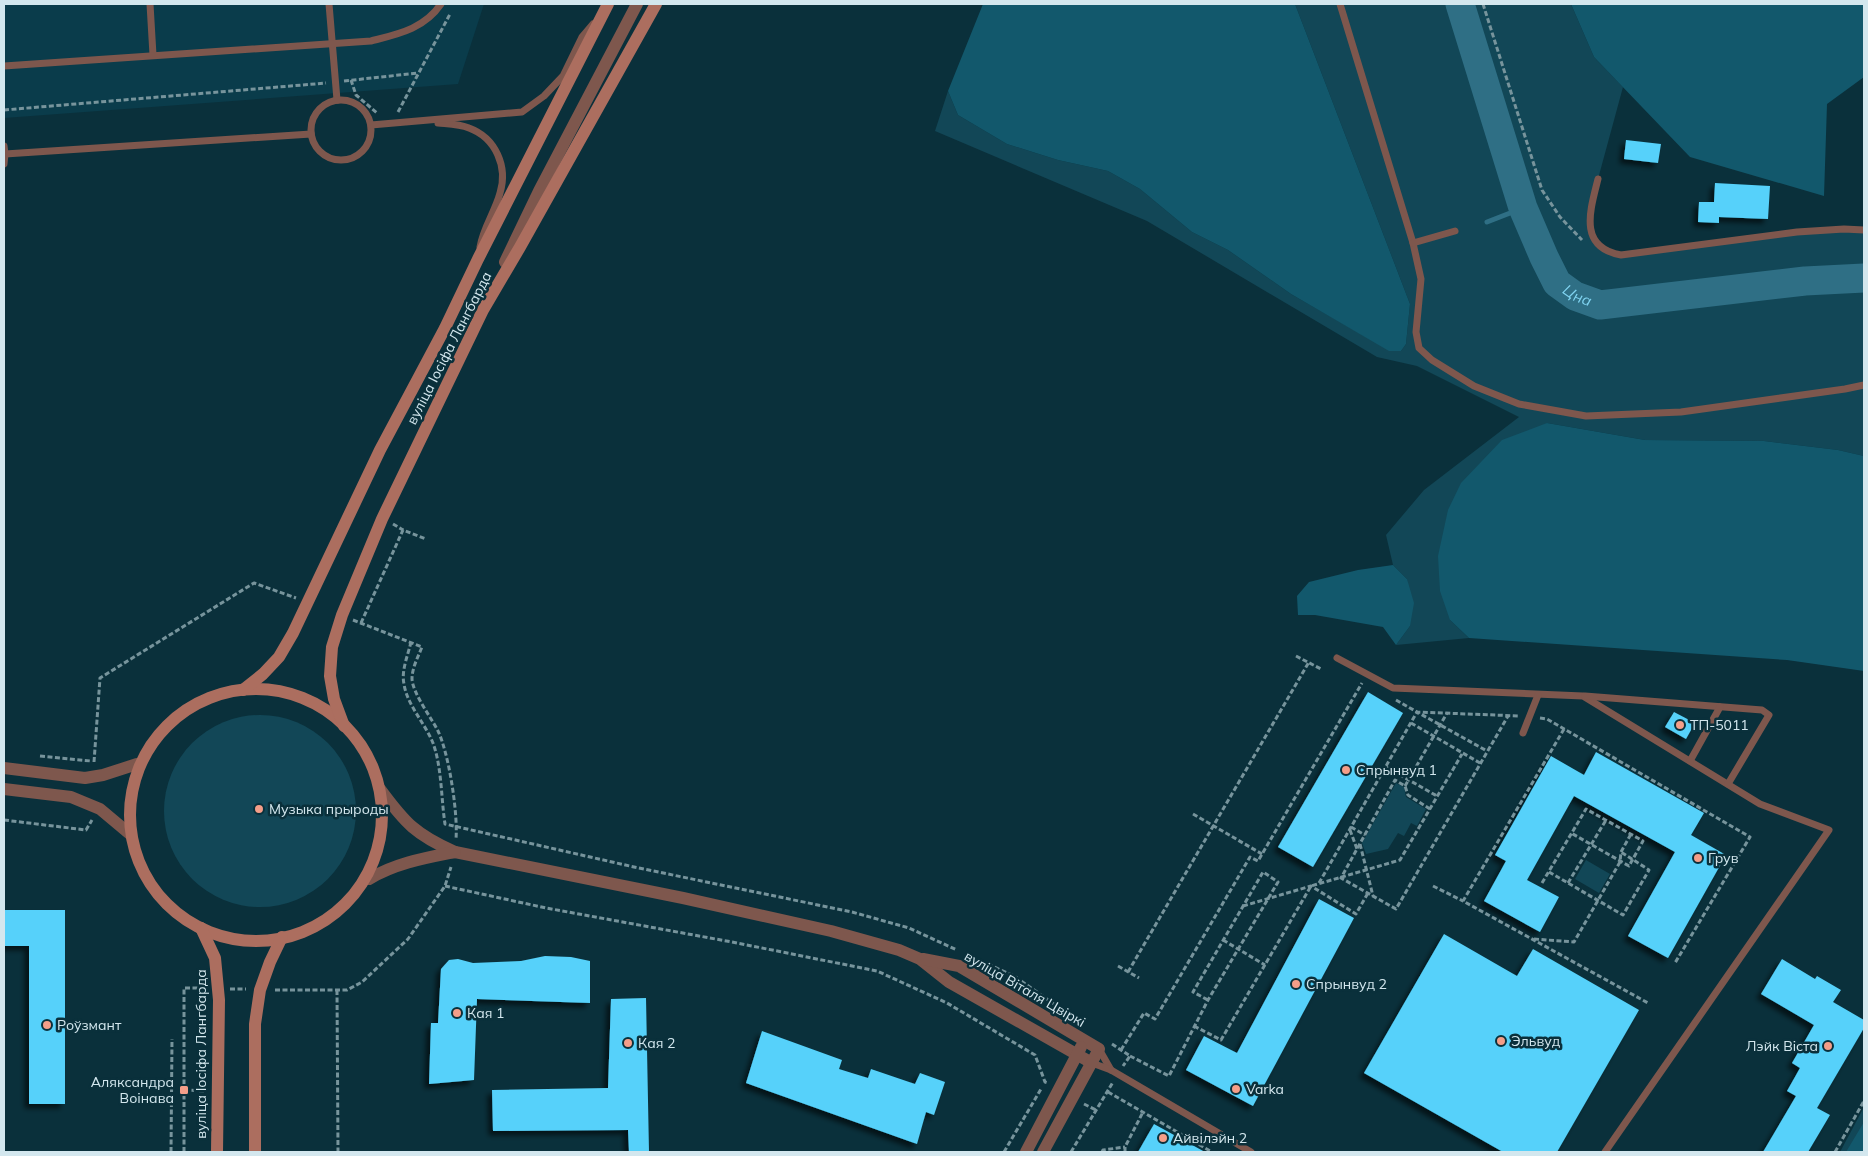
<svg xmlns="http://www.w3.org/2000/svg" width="1868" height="1156" font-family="Mulish,sans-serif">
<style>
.built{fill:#0a3c4b}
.green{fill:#124757}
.forest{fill:#12586c}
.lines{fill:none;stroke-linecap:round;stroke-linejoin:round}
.stream{stroke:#2f6f85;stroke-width:5}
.river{stroke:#2f6f85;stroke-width:29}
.building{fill:#56d1fa;filter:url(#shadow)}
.path{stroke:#77949c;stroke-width:3;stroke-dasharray:5 2.5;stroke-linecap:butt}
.service{stroke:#7e574d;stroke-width:7}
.minor{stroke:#7e574d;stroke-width:12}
.tertiary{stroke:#7e574d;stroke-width:12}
.secondary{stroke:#ac6e5f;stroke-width:12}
.poi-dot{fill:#f49e89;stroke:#0a303b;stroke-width:2}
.labels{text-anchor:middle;stroke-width:5;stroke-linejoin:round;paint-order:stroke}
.street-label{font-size:14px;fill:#d3e7ee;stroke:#0a303b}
.poi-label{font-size:14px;fill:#d3e7ee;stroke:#0a303b;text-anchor:start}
.water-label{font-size:15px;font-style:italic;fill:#80d4f1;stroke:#0a303b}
</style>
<defs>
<filter id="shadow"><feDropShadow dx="-4.5" dy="4.5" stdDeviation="2.5" flood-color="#0009"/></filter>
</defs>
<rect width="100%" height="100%" fill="#0a303b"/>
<polygon class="built" points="4,4 484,4 458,84 4,118"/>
<g class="green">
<polygon points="1295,4 1571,4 1594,57 1623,87 1598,179 1589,228 1609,253 1797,232 1864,230 1864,456 1838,450 1764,441 1645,440 1547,423 1450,620 1469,638 1396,645 1410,626 1407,579 1393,565 1386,535 1424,490 1519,417 1417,366 1377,357 1147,221 935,131 948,91 958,115 1007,144 1058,160 1108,171 1140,189 1192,232 1228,250 1291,294 1389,350 1401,351 1406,344 1410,304"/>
<circle cx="260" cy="811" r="96"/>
<polygon points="1396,783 1404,787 1406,797 1426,809 1417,826 1411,823 1404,836 1398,833 1388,849 1366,854 1362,843"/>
<polygon points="1586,860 1610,874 1599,893 1575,879"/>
<polygon points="1864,1107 1864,1152 1840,1152"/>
</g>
<g class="forest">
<polygon points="983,4 1295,4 1410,304 1406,344 1401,351 1389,351 1291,294 1228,250 1192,232 1140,189 1108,171 1058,160 1007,144 958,115 948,91"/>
<polygon points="1571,4 1864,4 1864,77 1827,104 1824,196 1690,157 1594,57"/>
<polygon points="1547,423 1645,440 1764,441 1838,450 1864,456 1864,671 1787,660 1469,638 1450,620 1440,591 1438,556 1448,510 1461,483 1502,440"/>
<polygon points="1393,565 1407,579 1414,603 1410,626 1396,645 1383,627 1315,615 1298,615 1297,596 1309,582 1358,570"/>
<polygon points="1864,1122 1864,1152 1846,1152"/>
</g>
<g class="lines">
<polyline class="stream" points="1487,222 1523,208"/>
<path class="river" id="s1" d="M1460 4 1523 208 1544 257 1557 283 1575 296 1600 305 1805 281 1864 278"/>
</g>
<g class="building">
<polygon points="1626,140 1661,144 1658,163 1624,159"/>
<polygon points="1715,183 1770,186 1768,219 1719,217 1719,223 1698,222 1699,202 1714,202"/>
<polygon points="1368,692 1403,713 1313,867 1278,847"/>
<polygon points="1674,712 1695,723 1686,739 1665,727"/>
<polygon points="1596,752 1704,813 1691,835 1726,855 1668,958 1628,936 1675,852 1574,796 1527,880 1559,897 1540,932 1484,901 1506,861 1495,855 1551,756 1584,775"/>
<polygon points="1319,899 1354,918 1253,1106 1186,1070 1204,1036 1237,1053"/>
<polygon points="4,910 65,910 65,1104 29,1104 29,946 4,946"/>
<polygon points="1444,934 1517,976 1533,949 1639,1010 1557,1152 1503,1152 1364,1073"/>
<polygon points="545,956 571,957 590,961 590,1003 477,999 474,1080 429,1084 431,1023 438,1023 441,969 449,960 458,959 473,963 521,961"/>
<polygon points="1782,959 1815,979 1817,976 1841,990 1833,1002 1864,1020 1864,1028 1817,1108 1830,1115 1808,1152 1763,1152 1796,1096 1787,1091 1800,1068 1792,1063 1814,1025 1761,994"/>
<polygon points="646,998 649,1152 629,1152 628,1130 493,1131 492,1090 608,1088 611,999"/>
<polygon points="762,1031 842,1060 839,1069 868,1078 871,1069 915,1084 920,1073 945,1082 934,1115 926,1112 917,1144 746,1083"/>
<polygon points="1154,1124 1205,1152 1138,1152"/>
</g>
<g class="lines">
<g class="path">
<polyline points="1483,4 1542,190 1560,217 1582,240"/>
<polyline points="351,80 356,95 377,113"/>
<polyline points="344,81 418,73"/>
<polyline points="4,110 326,83"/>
<polyline points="398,112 450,14"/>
<polyline points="393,524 403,530"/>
<path d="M353 620 422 647C418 657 412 668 412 679 413 694 431 717 438 731 449 754 458 813 456 839"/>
<polyline points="361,623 403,530 426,539"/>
<path d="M411 642C408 655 401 671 404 684 407 705 425 723 433 743 442 768 441 798 445 824L634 867 852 912 909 928 957 950"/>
<polyline points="1296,656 1321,669"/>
<polyline points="1396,700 1417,712 1519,716"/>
<polyline points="1540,718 1547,719 1750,837 1675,963"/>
<polyline points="1411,723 1480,763"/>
<polyline points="1564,729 1463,901 1648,1003"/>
<polyline points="40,756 91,761"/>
<polyline points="94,762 100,678 254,583 296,598"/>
<polyline points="1386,767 1437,796"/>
<polyline points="1405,786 1447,713"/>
<polyline points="1430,809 1408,795 1405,786 1395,780 1341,878 1396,909 1508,716"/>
<polyline points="1193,814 1262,854"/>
<polyline points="4,820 86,830 92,820"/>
<polyline points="1351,827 1365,835"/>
<polyline points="1350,830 1357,849"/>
<polyline points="1360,844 1373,896"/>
<polyline points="1549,872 1623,915 1649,870 1621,852"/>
<polyline points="1319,883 1417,712 1487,751"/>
<polyline points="1542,883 1586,809 1643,841 1629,866 1571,833"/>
<polyline points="1568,883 1606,820"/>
<polyline points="445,886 546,908 732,942 877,971 947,1003 1035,1055 1045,1082 1048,1083"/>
<polyline points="1433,886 1463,901"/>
<polyline points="1243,906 1311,886 1356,914 1368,893"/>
<polyline points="1534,939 1574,942 1620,862 1621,852 1631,834"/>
<polyline points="1223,940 1265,965"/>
<polyline points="981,961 1014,976 1057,1006"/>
<polyline points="1118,966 1139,978"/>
<polyline points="1128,972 1309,662"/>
<polyline points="230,989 246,989"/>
<polyline points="275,990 347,990 362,982 408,939 445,886 451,867"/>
<polyline points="337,990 338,1152"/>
<polyline points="1194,1026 1221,1040 1311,886 1400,860 1462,754"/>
<polyline points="1112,1044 1130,1056 1123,1066"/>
<polyline points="1121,1050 1144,1013 1155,1019 1250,857 1258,861 1362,683"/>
<polyline points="1130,1056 1169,1076 1208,1000 1278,882 1263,872 1193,992 1208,1000"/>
<polyline points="184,1090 206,1091"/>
<polyline points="1108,1092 1212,1152"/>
<polyline points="1084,1104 1096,1110"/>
<polyline points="171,1152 172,1039"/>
<polyline points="184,1152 184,988 204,988"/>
<polyline points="1004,1152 1041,1089"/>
<polyline points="1071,1152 1113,1082"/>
<polyline points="1102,1152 1103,1150 1125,1147"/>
<polyline points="1125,1152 1125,1147 1143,1112"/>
<polyline points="1835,1152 1864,1101"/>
</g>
<g class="service">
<polyline points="150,4 153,55"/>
<polyline points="329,4 337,100"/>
<polyline points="1340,4 1413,243 1421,279 1416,332 1419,348 1432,360 1474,386 1519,404 1586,416 1681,412 1845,389 1864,385"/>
<path d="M4 66 371 41C398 34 424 29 441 4"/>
<circle cx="341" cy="130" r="30"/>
<path d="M438 123C448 124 459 124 469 128 496 138 508 167 500 193 495 212 483 228 480 247"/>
<polyline points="371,125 522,112 544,96 563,76 582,37 593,24"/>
<polyline points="4,146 5,154 4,164"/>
<polyline points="5,154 311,134"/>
<path d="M1598 179C1590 211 1578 247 1621 255L1797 232 1844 229 1864 230"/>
<polyline points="1413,243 1455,231"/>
<polyline points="1337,658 1393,688 1583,696 1760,804 1829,830 1605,1152"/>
<polyline points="1585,696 1762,710 1769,715 1728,784"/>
<polyline points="1523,733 1538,695"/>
<polyline points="1690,761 1720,707"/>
<polyline points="1099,1049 1111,1070"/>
<polyline points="1092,1063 1111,1070 1251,1152"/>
</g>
<g class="minor">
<polyline points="505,262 539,191 637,4"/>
<path d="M380 789C405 823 416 835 455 852L683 898 831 931 899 950 920 959 949 982 1092 1063"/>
<path d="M369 879C396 863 425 858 455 852"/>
<polyline points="923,959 959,966 1099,1049 1043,1152"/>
<polyline points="1026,1152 1081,1047"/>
</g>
<g class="tertiary">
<polyline points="4,768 85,778 103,775 137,764"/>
<polyline points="4,789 71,797 100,809 131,835"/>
</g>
<g class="secondary">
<circle cx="256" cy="815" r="126"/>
<polyline points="243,690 263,674 279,657 293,633 380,450 445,328 478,259 608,4"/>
<polyline points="344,726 334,699 330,676 332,647 342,615 382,519 483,310 520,247 656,4"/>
<polyline points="201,928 215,958 219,1000 217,1152"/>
<polyline points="255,1152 255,1024 260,990 270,962 282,937"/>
</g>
</g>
<g class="poi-dot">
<circle cx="1680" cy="725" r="5"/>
<circle cx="1346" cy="770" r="5"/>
<circle cx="259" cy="809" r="5"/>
<circle cx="1698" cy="858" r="5"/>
<circle cx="1296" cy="984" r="5"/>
<circle cx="457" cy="1013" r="5"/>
<circle cx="47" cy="1025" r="5"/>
<circle cx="1501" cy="1041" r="5"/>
<circle cx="628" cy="1043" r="5"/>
<circle cx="1828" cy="1046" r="5"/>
<circle cx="1236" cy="1089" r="5"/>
<rect x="179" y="1085" width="10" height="10" rx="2.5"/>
<circle cx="1163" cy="1138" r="5"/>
</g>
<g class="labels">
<g class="street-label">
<text transform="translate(449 348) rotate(-63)" y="5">вуліца Іосіфа Лангбарда</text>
<text transform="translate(1025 989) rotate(30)" y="5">вуліца Віталя Цвіркі</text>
<text transform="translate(201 1054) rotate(-90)" y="5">вуліца Іосіфа Лангбарда</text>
</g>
<g class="poi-label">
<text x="1690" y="730">ТП-5011</text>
<text x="1356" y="775">Спрынвуд 1</text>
<text x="269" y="814">Музыка прыроды</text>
<text x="1708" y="863">Грув</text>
<text x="1306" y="989">Спрынвуд 2</text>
<text x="467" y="1018">Кая 1</text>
<text x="57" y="1030">Роўзмант</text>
<text x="1511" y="1046">Эльвуд</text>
<text x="638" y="1048">Кая 2</text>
<text x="1818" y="1051" text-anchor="end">Лэйк Вiста</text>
<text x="174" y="1087" text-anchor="end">Аляксандра<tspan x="174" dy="16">Воінава</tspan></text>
<text x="1246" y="1094">Varka</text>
<text x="1173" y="1143">Айвілэйн 2</text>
</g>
<g class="water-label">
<text dy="5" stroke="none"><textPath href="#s1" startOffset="320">Цна</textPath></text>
</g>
</g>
<rect width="1868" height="1156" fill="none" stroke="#d3e7ee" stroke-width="10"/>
</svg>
